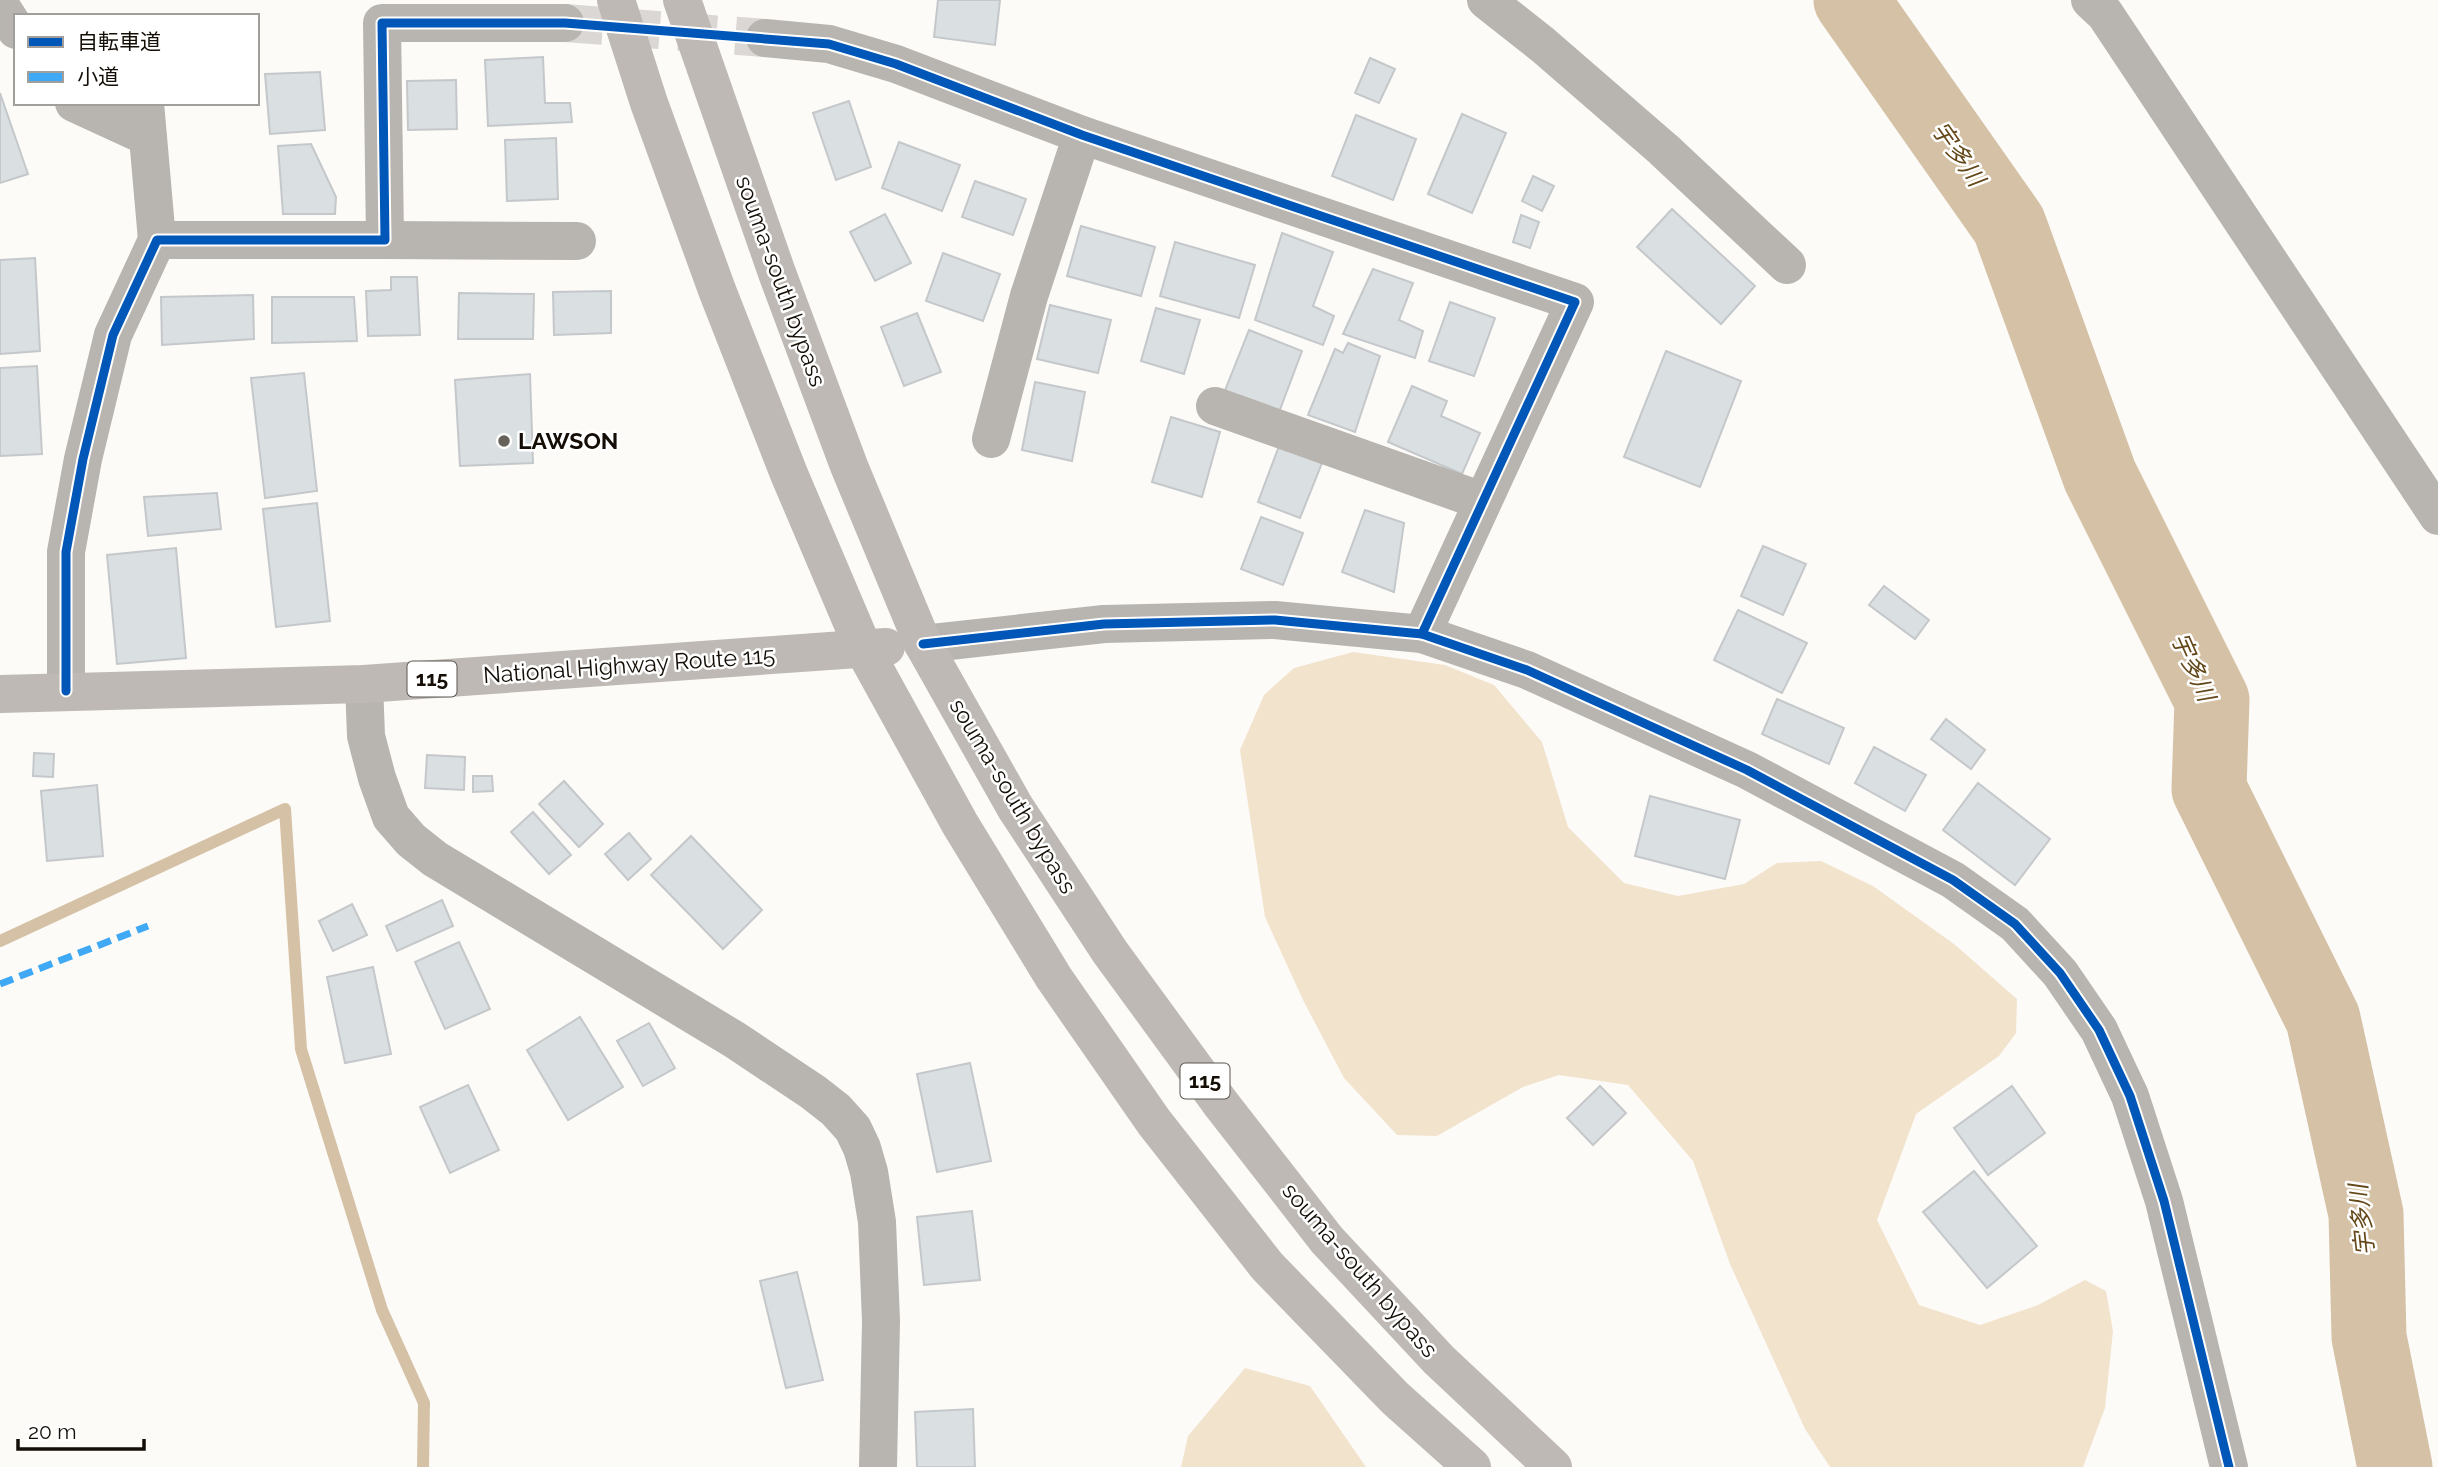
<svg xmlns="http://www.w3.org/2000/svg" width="2438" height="1467" font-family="Raleway,'Noto Sans JP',sans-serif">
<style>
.green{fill:#f2e3cd}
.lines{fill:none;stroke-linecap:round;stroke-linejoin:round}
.stream{stroke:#d5c2a6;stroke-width:12}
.river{stroke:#d5c2a6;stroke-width:75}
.building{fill:#dadfe1;stroke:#c4c8ca;stroke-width:2}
.minor-tunnel{stroke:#dad7d4;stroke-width:38;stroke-dasharray:38 19;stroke-linecap:butt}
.minor{stroke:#b8b4af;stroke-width:38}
.tertiary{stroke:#b8b4af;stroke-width:38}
.trunk{stroke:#beb9b4;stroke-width:38}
.quiet{stroke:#3fa9f5;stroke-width:7;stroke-dasharray:14 7;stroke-linecap:butt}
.cycleway-casing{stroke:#fff;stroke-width:13}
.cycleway{stroke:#0057b8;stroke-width:9}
.poi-dot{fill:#66615b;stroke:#fff;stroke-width:2.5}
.labels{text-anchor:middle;stroke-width:5;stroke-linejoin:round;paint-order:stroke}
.shield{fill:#fff;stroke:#5a5651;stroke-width:2}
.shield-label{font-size:21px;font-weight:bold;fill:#140e06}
.street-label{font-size:23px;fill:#140e06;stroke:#fff}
.poi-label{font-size:23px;font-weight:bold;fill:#140e06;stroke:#fff;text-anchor:start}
.water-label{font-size:24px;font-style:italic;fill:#64481a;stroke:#fff}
</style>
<rect width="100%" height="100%" fill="#fdfbf8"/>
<g class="green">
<polygon points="1353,652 1445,665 1494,685 1542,742 1568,827 1624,883 1678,896 1744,884 1777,863 1821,861 1873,886 1954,944 2017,999 2016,1033 1999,1056 1916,1114 1877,1220 1919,1305 1980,1325 2038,1305 2085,1280 2106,1291 2113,1331 2105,1408 2083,1467 1830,1467 1805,1429 1730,1264 1693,1161 1628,1085 1559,1075 1523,1087 1437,1136 1397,1135 1344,1078 1304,1002 1265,917 1240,750 1264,695 1294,668"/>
<polygon points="1245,1368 1310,1386 1366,1467 1181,1467 1188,1436"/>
</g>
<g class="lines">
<polyline class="stream" points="0,941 285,809 301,1049 382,1310 424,1403 423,1467"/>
<polyline class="river" points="1851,0 2009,225 2100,476 2212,700 2209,789 2323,1019 2366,1214 2369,1337 2395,1467"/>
</g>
<g class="building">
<polygon points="938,0 1000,0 995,45 934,37"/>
<polygon points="543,57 545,103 570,103 572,122 488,126 485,60"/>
<polygon points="1370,58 1395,69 1379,103 1355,93"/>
<polygon points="320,72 325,130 270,134 265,74"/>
<polygon points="456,80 457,129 408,130 407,81"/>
<polygon points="0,93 28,174 0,183"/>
<polygon points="849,101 871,167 836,180 813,113"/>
<polygon points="1462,114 1506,133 1472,213 1428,194"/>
<polygon points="1356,115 1416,139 1393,200 1332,176"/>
<polygon points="556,138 558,199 507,201 505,140"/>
<polygon points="899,142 960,165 942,211 882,188"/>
<polygon points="311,144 336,197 335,214 283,214 278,146"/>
<polygon points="1533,176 1554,186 1542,211 1522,201"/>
<polygon points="975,181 1026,199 1013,235 962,217"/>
<polygon points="1672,209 1755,286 1721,324 1637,247"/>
<polygon points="885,214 911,263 875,281 850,232"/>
<polygon points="1521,215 1539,222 1530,248 1513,242"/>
<polygon points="1081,226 1155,247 1141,296 1067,276"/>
<polygon points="1282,233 1333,252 1313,306 1334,316 1323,345 1255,320"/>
<polygon points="1175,242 1255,265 1239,318 1160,296"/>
<polygon points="943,253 1000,274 983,321 926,301"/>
<polygon points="35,258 40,351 0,354 0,260"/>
<polygon points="1373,269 1413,283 1399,320 1423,331 1415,358 1343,334"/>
<polygon points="391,277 417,277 420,335 368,336 366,291 391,290"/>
<polygon points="611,291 611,333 554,335 553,292"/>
<polygon points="459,293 534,294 533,339 458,339"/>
<polygon points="253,295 254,339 162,345 161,297"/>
<polygon points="272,297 354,297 357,341 272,343"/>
<polygon points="1450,302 1495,318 1474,376 1429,361"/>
<polygon points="1050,305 1111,320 1098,373 1037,359"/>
<polygon points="1156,308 1200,320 1184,374 1141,361"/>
<polygon points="917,313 941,372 904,386 881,327"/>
<polygon points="1249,330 1302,351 1278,415 1224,393"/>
<polygon points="1348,343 1380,356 1355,432 1308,415 1335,349 1343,353"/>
<polygon points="1666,351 1741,381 1700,487 1624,457"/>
<polygon points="37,366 42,454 0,456 0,368"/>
<polygon points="304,373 317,491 265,498 251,378"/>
<polygon points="530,374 533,463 460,466 455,380"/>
<polygon points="1035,382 1085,392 1072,461 1022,450"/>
<polygon points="1412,386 1447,401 1441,416 1480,433 1462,474 1388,442"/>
<polygon points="1171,417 1220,432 1202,497 1152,482"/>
<polygon points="1279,446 1322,463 1300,518 1258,502"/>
<polygon points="217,493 221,529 148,536 144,497"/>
<polygon points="317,503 330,621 276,627 263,509"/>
<polygon points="1365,510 1404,523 1394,592 1342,572"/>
<polygon points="1261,517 1303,533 1283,585 1241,569"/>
<polygon points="1763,546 1806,564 1783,615 1741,596"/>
<polygon points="176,548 186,658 117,664 107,555"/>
<polygon points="1884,586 1929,620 1915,639 1869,605"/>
<polygon points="1738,610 1807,643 1782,693 1714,660"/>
<polygon points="1777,699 1844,728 1829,764 1762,734"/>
<polygon points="1946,719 1985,750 1971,769 1931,739"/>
<polygon points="1874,747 1926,775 1905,811 1855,783"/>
<polygon points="34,753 54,754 53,777 33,776"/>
<polygon points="427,755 465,757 464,790 425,788"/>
<polygon points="473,776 492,776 493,791 473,792"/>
<polygon points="564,781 603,824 579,847 539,804"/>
<polygon points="1978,783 2050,839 2015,885 1943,830"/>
<polygon points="97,785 103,856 47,861 41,791"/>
<polygon points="1650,796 1740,820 1725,879 1635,856"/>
<polygon points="533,812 571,855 549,874 511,832"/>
<polygon points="629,833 651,859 628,880 605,854"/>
<polygon points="691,836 762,910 723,949 651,875"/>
<polygon points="442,900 453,926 397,951 386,926"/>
<polygon points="352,904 367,935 333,951 319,921"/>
<polygon points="459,942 490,1009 445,1029 415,962"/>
<polygon points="373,967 391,1054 345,1063 327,977"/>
<polygon points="580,1017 623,1087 568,1120 527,1050"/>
<polygon points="649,1023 675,1068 643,1086 617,1041"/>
<polygon points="970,1063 991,1161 937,1172 917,1074"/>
<polygon points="468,1085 499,1150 450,1173 420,1107"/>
<polygon points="1600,1086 1626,1113 1593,1145 1567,1118"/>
<polygon points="2012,1086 2045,1133 1988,1175 1954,1128"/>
<polygon points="1974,1171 2037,1246 1987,1288 1923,1212"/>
<polygon points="972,1211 980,1280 924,1285 917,1217"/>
<polygon points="797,1272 823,1380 786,1388 760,1281"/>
<polygon points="973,1409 975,1467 917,1467 915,1412"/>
</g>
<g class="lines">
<polyline class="minor-tunnel" points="565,23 765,38"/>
<g class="minor">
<polyline points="1486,0 1543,45 1663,149 1787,265"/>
<polyline points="2090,0 2105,14 2438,516"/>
<polyline points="0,5 16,30"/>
<polyline points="765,38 829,44 896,64 1082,135 1575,302 1422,634"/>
<polyline points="74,103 148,137"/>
<polyline points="145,103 157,240"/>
<polyline points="385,240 577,241"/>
<polyline points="1215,406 1482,501"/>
<polyline points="991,439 1029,296 1082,135"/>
<polyline points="364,684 366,736 377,778 391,817 411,840 435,859 735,1040 813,1092 836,1110 853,1129 862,1148 869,1172 877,1222 881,1321 878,1467"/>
<polyline points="66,691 66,552 83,459 113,335 157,240 385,240 382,23 565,23"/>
</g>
<polyline class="tertiary" points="923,644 1104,624 1275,620 1422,634 1527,670 1747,770 1953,880 2015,924 2060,973 2099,1030 2130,1096 2164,1201 2229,1467"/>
<g class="trunk">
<polyline points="616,0 649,103 717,290 789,474 863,648 960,824 1054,978 1154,1122 1267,1266 1395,1398 1472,1467"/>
<polyline points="682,0 777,273 849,466 923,644 1015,807 1110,952 1221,1104 1327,1240 1439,1360 1553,1467"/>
<polyline points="0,694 364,684 886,647"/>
</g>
<polyline class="quiet" points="0,984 148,926"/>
<defs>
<g id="cycleway">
<polyline points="923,644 1104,624 1275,620 1422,634 1527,670 1747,770 1953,880 2015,924 2060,973 2099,1030 2130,1096 2164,1201 2229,1467"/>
<polyline points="66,691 66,552 83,459 113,335 157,240 385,240 382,23 565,23 829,44 896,64 1082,135 1575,302 1422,634"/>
</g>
</defs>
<use href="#cycleway" class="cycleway-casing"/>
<use href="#cycleway" class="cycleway"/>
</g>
<circle class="poi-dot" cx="504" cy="441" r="7"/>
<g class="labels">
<g class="shield">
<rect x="407.5" y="661.5" width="49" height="35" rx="5"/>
<rect x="1180.5" y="1063.5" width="49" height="35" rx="5"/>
</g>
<g class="shield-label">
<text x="432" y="686">115</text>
<text x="1205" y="1088">115</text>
</g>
<g class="street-label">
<text transform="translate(781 281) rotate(70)" y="8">souma-south bypass</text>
<text transform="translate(629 665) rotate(-4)" y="8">National Highway Route 115</text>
<text transform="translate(1013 796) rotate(59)" y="8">souma-south bypass</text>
<text transform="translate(1360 1270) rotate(49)" y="8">souma-south bypass</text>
</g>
<g class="poi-label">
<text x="518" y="449">LAWSON</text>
</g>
<g class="water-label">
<text transform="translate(1958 154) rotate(55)" y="8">宇多川</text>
<text transform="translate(2193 667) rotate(66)" y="8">宇多川</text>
<text transform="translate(2362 1220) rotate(-96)" y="8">宇多川</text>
</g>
</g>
<rect x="14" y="14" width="245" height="91" fill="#ffffff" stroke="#a19f9b" stroke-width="2"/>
<rect x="28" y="37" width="35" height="10" fill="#0057b8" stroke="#a19f9b" stroke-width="2"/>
<text x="77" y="49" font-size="21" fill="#140e06">自転車道</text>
<rect x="28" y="72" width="35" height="10" fill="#3fa9f5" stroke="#a19f9b" stroke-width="2"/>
<text x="77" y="84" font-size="21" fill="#140e06">小道</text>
<path d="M18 1439v10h126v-10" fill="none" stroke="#140e06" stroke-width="3.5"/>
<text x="28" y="1439" font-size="21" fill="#140e06" stroke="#ffffff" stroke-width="5" paint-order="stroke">20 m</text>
</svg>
